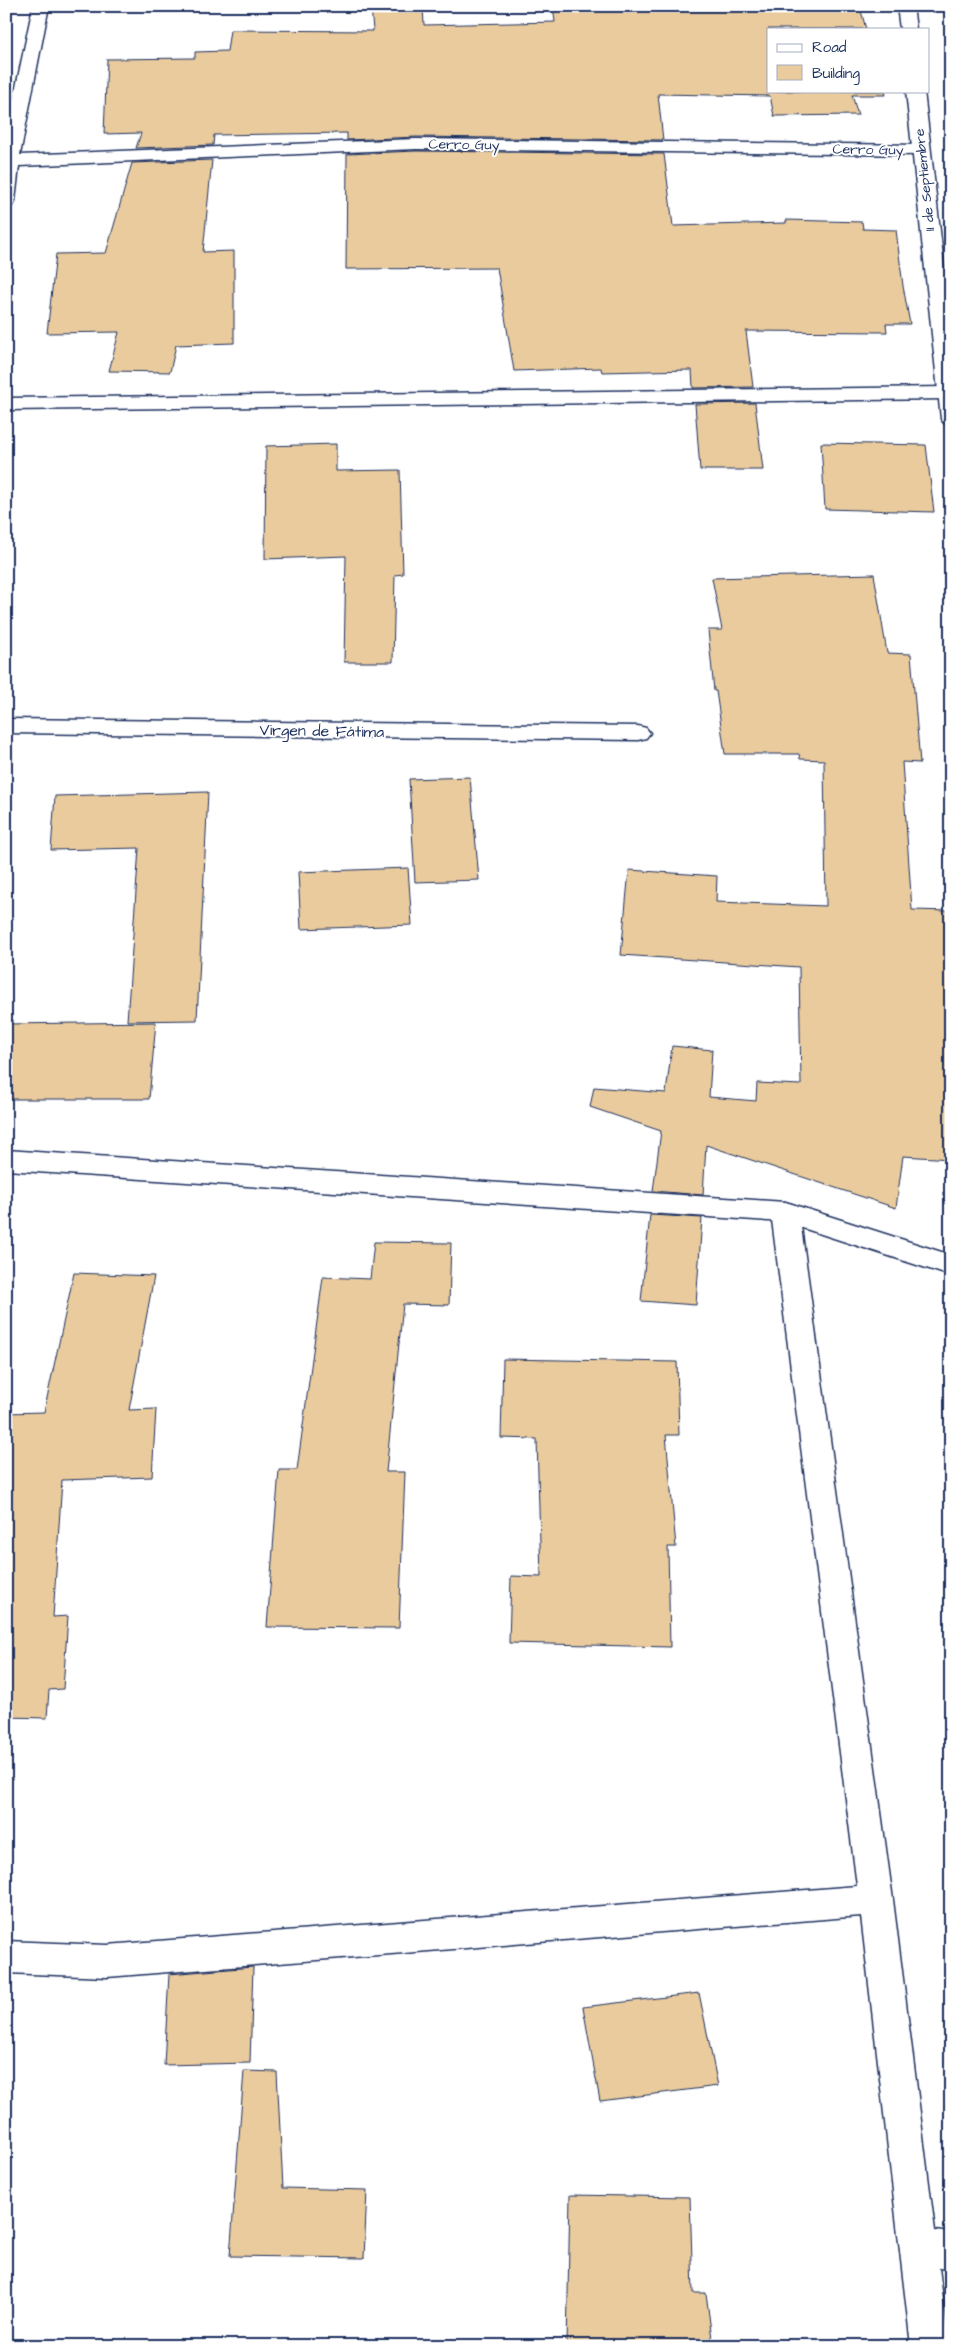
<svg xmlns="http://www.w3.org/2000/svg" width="957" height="2352" font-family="'Architects Daughter',sans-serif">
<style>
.building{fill:#eacb9d;stroke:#1b2f5e}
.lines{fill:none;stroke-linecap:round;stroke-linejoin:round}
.minor-casing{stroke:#1b2f5e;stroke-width:3}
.tertiary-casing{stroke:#1b2f5e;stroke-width:3}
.secondary-casing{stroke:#1b2f5e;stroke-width:3}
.minor{fill:#fff;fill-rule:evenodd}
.tertiary{fill:#fff;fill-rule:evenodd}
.secondary{fill:#fff;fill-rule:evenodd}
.labels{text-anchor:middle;stroke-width:4;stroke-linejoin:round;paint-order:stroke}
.far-street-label{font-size:14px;fill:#1b2f5e;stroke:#fff}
.street-label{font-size:16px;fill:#1b2f5e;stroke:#fff}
</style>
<rect width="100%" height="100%" fill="#fff"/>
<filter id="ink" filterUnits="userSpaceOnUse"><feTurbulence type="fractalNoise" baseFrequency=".02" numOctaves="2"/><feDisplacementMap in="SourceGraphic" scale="10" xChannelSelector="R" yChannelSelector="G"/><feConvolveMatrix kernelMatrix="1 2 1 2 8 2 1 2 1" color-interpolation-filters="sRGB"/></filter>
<g filter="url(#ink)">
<g class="building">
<polygon points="371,6 423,6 424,25 555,22 553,6 860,7 866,29 768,29 768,91 885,91 886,95 852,95 858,115 774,116 770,96 658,94 663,140 416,137 347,140 347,133 214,135 213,145 136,148 141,133 104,134 107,59 195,58 195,52 227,51 230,30 373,31"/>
<polygon points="416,151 664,154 673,226 786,223 786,220 862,222 863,229 896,230 903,286 910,324 886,324 887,332 746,331 753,387 693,388 692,370 602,372 601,368 514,371 497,268 346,269 347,154"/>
<polygon points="212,160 203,252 234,251 234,343 176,345 170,372 109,371 119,332 47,333 56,254 106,253 132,163"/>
<polygon points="755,403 763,470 700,470 695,404"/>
<polygon points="821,443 926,445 934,512 825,509"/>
<polygon points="336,444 336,471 400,470 403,574 395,575 393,662 344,662 346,556 265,559 266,446"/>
<polygon points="874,574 887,653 911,654 920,763 902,762 912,910 951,911 951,1159 903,1156 896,1208 706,1145 703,1195 653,1191 661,1131 590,1107 594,1087 666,1093 672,1046 712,1050 709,1097 756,1101 757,1083 801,1085 799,967 621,955 629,870 717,876 716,902 826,906 824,760 800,759 799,754 725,754 716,691 714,691 708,630 722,630 712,578"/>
<polygon points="470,777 479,880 415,882 409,779"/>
<polygon points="208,792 197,1020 127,1021 139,848 51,850 55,796"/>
<polygon points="408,868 412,925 301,929 298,872"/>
<polygon points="156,1022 149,1099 6,1099 6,1024"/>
<polygon points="650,1215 702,1218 696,1305 641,1301"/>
<polygon points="374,1242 451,1243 449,1305 403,1304 386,1472 405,1472 399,1628 267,1627 279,1470 297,1470 323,1277 370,1279"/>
<polygon points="74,1273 154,1276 129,1410 156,1409 152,1477 62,1480 53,1617 68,1616 63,1689 49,1690 47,1718 6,1717 6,1413 44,1412"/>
<polygon points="503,1359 677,1362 679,1435 666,1435 676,1547 668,1547 670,1647 509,1643 511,1576 541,1577 537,1439 501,1438"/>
<polygon points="253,1967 250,2063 164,2065 169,1974"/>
<polygon points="699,1993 718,2086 600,2101 583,2007"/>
<polygon points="244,2071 277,2072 283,2188 367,2190 364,2258 230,2256"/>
<polygon points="570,2195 690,2197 693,2293 706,2293 713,2346 567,2346"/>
</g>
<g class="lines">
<defs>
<g id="minor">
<polygon points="33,6 49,6 20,155 416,139 921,145 927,146 930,150 927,154 921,155 416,149 19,166 15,201 13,205 6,206 6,135"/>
<polygon points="948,387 951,388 951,398 948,399 6,410 6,398"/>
<polygon points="6,719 638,726 646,728 650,733 646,738 638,740 6,733"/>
<polygon points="785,1202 795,1205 799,1212 893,1900 935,2231 951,2233 951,2269 939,2268 949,2346 911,2346 861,1916 107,1977 6,1973 6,1941 107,1945 857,1886 771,1212 775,1205"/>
</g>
<polygon id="tertiary" points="6,1150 785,1202 951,1255 951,1276 784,1222 6,1170"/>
<g id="secondary">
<polygon points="897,6 913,6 916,29 900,29"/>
<polygon points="906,91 924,91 951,327 951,425 944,423 941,419"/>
</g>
</defs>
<use href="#minor" class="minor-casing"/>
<use href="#tertiary" class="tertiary-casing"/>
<use href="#secondary" class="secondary-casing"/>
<use href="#minor" class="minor"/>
<use href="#tertiary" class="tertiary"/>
<use href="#secondary" class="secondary"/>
</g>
</g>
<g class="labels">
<g class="far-street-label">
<text transform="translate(464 144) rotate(1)" y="5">Cerro Guy</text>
<text transform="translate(868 149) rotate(1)" y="5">Cerro Guy</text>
<text transform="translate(924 180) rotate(-96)" y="5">11 de Septiembre</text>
</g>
<g class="street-label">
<text transform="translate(322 730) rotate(1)" y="6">Virgen de Fátima</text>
</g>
</g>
<rect width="957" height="2352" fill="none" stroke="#fff" stroke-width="25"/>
<rect x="12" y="12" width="932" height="2327" fill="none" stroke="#1b2f5e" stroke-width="2" filter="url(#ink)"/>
<rect x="767" y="28" width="162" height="65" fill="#ffffff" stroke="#a4acbf"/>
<rect x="777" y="44" width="25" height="8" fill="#ffffff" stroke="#a4acbf"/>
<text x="812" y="52" font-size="15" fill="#1b2f5e">Road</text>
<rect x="777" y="65" width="25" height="15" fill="#eacb9d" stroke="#a4acbf"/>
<text x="812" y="78" font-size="15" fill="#1b2f5e">Building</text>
</svg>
